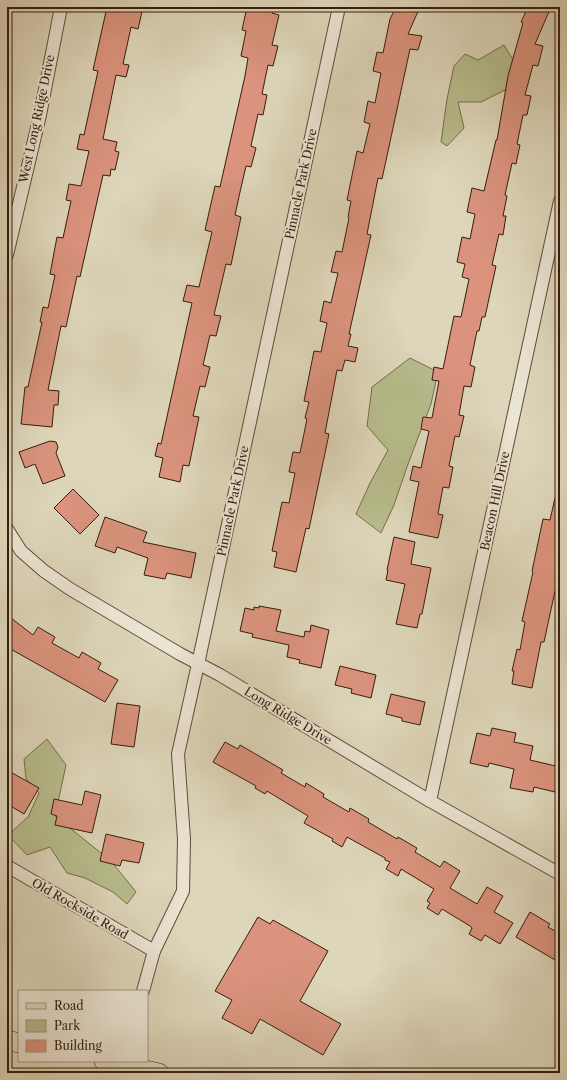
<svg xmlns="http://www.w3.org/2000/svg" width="567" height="1080" font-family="'Libre Caslon Text',serif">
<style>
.green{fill:#b7bc8c;stroke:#766c4c}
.building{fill:#db937d;stroke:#361d0d}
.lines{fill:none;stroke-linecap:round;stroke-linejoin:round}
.minor-casing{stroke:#604b38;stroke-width:14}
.primary-casing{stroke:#361d0d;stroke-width:20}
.minor{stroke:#eae4d2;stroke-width:12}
.primary{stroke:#ded6ba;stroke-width:19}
.labels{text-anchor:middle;stroke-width:4;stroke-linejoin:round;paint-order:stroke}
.street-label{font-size:12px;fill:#361d0d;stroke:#eae4d2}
</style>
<rect width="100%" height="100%" fill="#ded6ba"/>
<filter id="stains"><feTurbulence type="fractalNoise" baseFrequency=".005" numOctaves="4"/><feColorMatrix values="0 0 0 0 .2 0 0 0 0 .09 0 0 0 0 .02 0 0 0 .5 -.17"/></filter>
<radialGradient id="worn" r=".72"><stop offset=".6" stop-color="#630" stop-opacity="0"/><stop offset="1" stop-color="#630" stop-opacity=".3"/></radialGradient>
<g class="green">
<polygon points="504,45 518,68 509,88 481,102 458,102 464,128 447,146 441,142 447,99 454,66 465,54 478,60"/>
<polygon points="410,358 438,372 431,404 408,464 394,505 381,533 356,514 370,483 388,450 367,426 372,387"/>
<polygon points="47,739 66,765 55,816 111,861 136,892 127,904 113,892 85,878 67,873 50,847 27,855 8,835 28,817 39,793 26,779 24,759"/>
</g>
<g class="building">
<polygon points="107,7 143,7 138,29 131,27 123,64 129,65 126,77 116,75 103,139 117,142 115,151 119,152 115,170 111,169 110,176 103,175 80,277 77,276 66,327 61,326 48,390 59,391 58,405 54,405 52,427 21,424 25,387 28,387 42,322 40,322 43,307 48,308 55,275 50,274 57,237 63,238 71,201 66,200 69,184 81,186 89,151 77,149 80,134 84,135 98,71 93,70"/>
<polygon points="247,7 274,7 272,13 279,15 272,45 278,46 273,66 268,65 262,94 267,95 263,115 258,114 251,146 256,148 251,167 246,166 240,192 235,215 241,217 231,265 226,264 214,315 221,316 216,336 210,335 203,365 210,367 205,387 200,386 193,416 199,417 189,466 183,465 180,482 159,477 163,458 155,456 158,443 161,444 192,303 183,301 187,285 199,287 212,232 205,230 215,186 220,187 245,76 248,58 241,56 246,31 242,30"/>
<polygon points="396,7 420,7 408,34 422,36 418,50 410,49 382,179 378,178 367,234 371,235 349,334 351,334 348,346 358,348 355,362 345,360 342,371 337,370 325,433 329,434 309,529 306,528 296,572 274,567 277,552 272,551 282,502 289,503 295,473 289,472 293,452 300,453 307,419 305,418 309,402 304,401 314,351 321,352 327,323 320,321 324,301 331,303 338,273 331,272 336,251 342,252 349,218 348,217 351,201 347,200 357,151 363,153 370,124 364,122 368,101 375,103 381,73 373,71 377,52 383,53 390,19"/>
<polygon points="528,7 551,7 535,44 543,46 538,66 533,65 525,95 531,96 527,115 523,115 517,144 520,145 516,164 512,163 505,195 507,196 503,216 506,216 503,235 499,234 492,265 496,266 485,317 482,317 479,331 477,331 470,365 475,367 471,387 464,386 459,415 464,416 459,437 455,436 449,466 453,467 449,488 443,487 438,514 443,515 438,538 409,532 419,482 410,480 413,466 421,468 429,431 421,429 423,417 432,418 439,381 432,380 434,367 443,369 454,316 461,317 469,279 462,277 465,264 457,262 462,237 470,239 475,214 467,212 472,188 484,191 496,140 497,140 508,76 523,23 521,22"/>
<polygon points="50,441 56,442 58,447 56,453 65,476 43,484 35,464 25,468 19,452"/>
<polygon points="73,489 99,515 80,534 54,508"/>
<polygon points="555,498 560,499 560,592 555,591 544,642 541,642 532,688 512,684 514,671 512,671 517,649 520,650 525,622 522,621 533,572 532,571 543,519 550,520"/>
<polygon points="105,517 147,532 143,542 196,553 191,578 167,573 165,579 144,575 148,558 117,547 115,553 95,546"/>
<polygon points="394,537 415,542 411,564 431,568 422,614 420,614 417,628 396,624 405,584 386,580 388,570 387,570"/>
<polygon points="259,606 281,610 276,631 304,637 305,631 310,632 311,625 329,630 321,668 299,663 300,660 287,657 289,645 252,637 253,634 240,631 245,608 254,610 254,607 259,608"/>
<polygon points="7,615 33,635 38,627 55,637 52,643 79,658 82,652 101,663 98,669 118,680 105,702 7,647"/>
<polygon points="340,666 376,675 371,698 351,693 352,689 335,685"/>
<polygon points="391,694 425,702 420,725 402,721 402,718 386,714"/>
<polygon points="117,703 140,706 134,747 111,744"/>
<polygon points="492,728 516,733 514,742 533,746 530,760 560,767 555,792 534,787 533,792 510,788 514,769 489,763 488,767 470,763 477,733 490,736"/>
<polygon points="225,742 238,749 240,745 283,770 281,773 305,787 306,783 324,794 323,797 349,812 350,808 369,819 368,822 397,839 398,837 417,848 415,852 440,867 444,861 460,871 450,888 477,904 487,887 503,896 494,912 513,923 500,944 485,935 481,941 469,934 472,928 470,926 442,909 438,915 427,908 430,903 427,901 434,889 401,869 398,876 386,869 390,862 385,860 385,858 347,837 342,847 332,841 333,839 304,823 308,816 267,791 265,794 255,788 256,786 213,762"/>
<polygon points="7,770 39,788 24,814 7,804"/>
<polygon points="85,791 101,795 92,833 55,825 57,816 51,814 54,799 82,805"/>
<polygon points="106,834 144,843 139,863 122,860 120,866 100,861"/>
<polygon points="530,912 550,924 548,927 560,934 560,950 555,960 516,937"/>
<polygon points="258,917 270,924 273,920 328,951 300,1001 341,1024 323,1055 260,1019 252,1034 222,1018 232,1000 215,991"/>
</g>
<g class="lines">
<defs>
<g id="minor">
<polyline points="7,255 40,115 61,7"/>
<polyline points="7,529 21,551 44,571 70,589 180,654 220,675 430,801 560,874"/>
<polyline points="430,801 560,201"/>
<polyline points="7,866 154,951"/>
<polyline points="143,991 154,951 183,891 184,839 178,754 198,664 339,7"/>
</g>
<g id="primary">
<polyline points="7,1040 19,1043"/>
<polyline points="104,1061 159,1073"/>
</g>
</defs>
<use href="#minor" class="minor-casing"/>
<use href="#primary" class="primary-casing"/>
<use href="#minor" class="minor"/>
<use href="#primary" class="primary"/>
</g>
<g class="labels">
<g class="street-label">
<text transform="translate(37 119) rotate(-78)" y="4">West Long Ridge Drive</text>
<text transform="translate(301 184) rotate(-78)" y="4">Pinnacle Park Drive</text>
<text transform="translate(233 501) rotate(-78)" y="4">Pinnacle Park Drive</text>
<text transform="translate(495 501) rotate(-78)" y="4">Beacon Hill Drive</text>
<text transform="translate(288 716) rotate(31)" y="4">Long Ridge Drive</text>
<text transform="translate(80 909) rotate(30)" y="4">Old Rockside Road</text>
</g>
</g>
<rect width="567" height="1080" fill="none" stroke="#ded6ba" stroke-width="24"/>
<rect x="8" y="8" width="551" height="1064" fill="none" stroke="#361d0d" stroke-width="2"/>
<rect x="12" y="12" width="543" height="1056" fill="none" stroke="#361d0d"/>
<rect x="18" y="990" width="130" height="72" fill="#eae4d2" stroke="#a29483"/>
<rect x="26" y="1003" width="20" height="6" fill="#ded6ba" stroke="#a29483"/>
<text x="54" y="1010" font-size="12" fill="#361d0d">Road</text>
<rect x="26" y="1020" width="20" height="12" fill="#b7bc8c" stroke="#a29483"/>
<text x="54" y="1030" font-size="12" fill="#361d0d">Park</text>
<rect x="26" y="1040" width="20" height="12" fill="#db937d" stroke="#a29483"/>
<text x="54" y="1050" font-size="12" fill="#361d0d">Building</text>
<rect width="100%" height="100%" filter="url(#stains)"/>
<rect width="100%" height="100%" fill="url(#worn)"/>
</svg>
